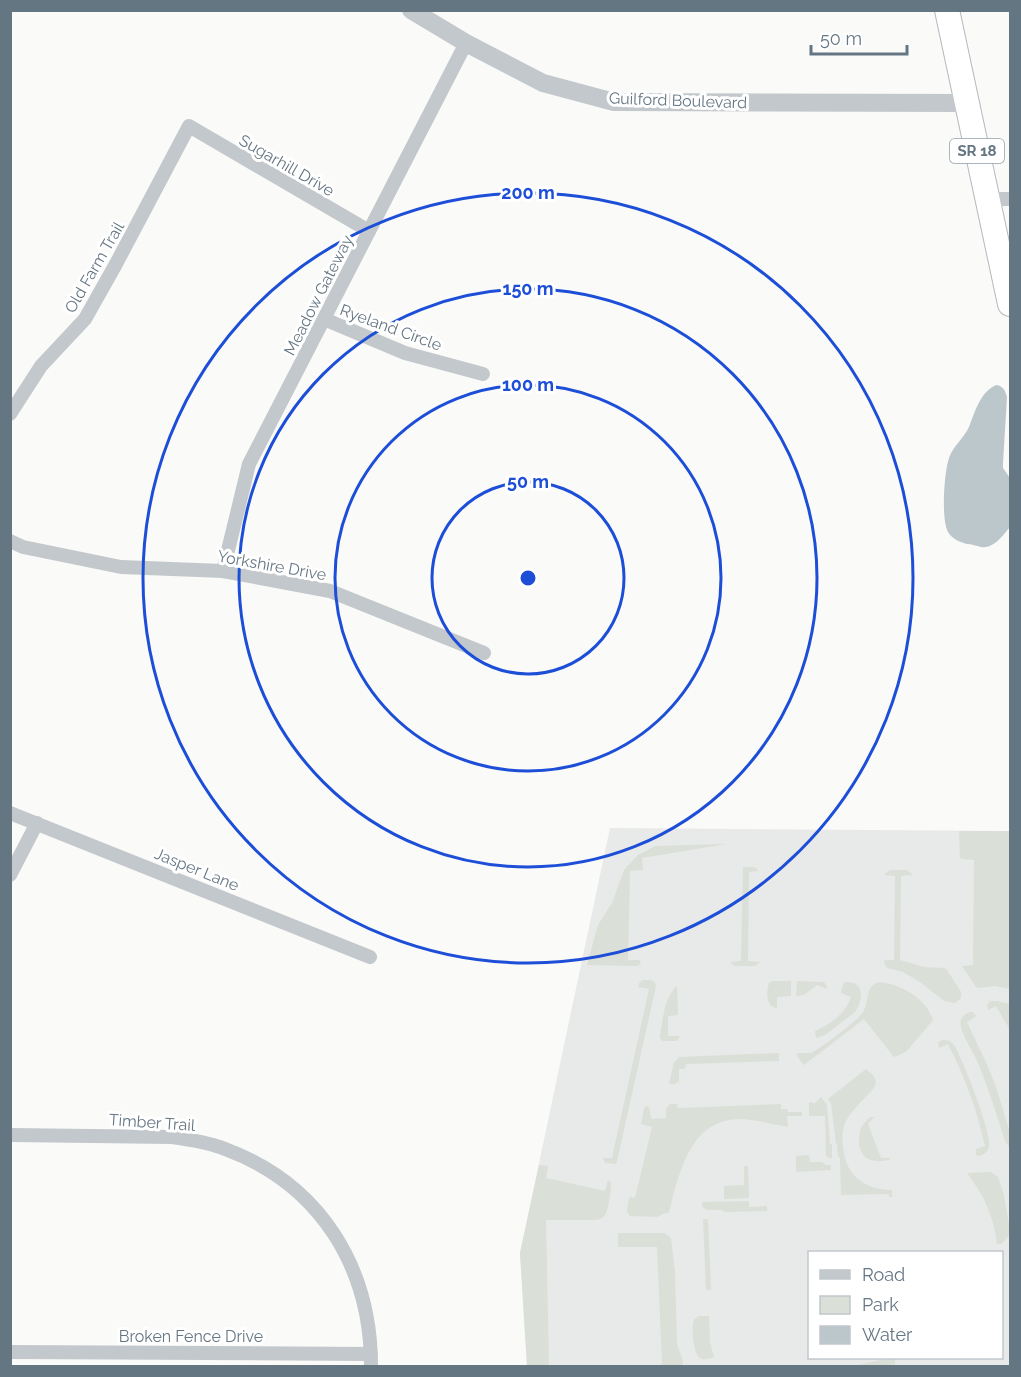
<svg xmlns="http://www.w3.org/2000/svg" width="1021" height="1377" font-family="Raleway,sans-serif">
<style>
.built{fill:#e8e9e9;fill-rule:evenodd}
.green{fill:#dadfd7}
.water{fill:#bbc7cb}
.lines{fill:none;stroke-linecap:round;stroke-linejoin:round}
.trunk-casing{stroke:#b4b9bd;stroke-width:26}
.minor{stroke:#c3c8cc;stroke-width:14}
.tertiary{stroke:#c3c8cc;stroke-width:18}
.trunk{stroke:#fff;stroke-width:24}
.ring{fill:none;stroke:#1d4ed8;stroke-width:3}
.labels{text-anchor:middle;stroke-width:6;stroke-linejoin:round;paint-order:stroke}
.shield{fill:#fff;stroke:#939fa8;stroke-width:1.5}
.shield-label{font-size:15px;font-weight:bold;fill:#657683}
.street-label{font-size:16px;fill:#657683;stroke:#fff}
.centre{fill:#1d4ed8;stroke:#fff;stroke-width:3}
.ring-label{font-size:18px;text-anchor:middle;font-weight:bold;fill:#1d4ed8;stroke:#fff;stroke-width:6;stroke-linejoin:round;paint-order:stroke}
</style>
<rect width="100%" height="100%" fill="#fafaf8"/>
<path class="built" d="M610 828 1010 831V1366H527L520 1253ZM810 1252H1002V1358H810Z"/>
<g class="green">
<polygon points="959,831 1010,831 1010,989 995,986 978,988 976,987 962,966 973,965 974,860 963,859 960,858"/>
<polygon points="726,844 642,858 643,870 630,871 628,960 639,960 641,963 637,966 587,965 598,925 612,903 624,870 638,855 655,846"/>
<polygon points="743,867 754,867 758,870 758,871 749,872 748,961 760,962 755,966 734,966 730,962 741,961"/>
<polygon points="890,870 907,870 913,875 901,876 900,960 924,967 944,968 947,970 961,992 961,998 955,1003 944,1001 920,982 903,972 887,968 884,963 885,960 894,960 895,876 884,875"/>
<path d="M643 980C649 980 655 979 656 986L618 1157 616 1164 605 1163 603 1158H612L649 989 638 987 639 983Z"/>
<path d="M773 981H791V996L777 997V1008C766 1007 766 993 769 983Z"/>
<polygon points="797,981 823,982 826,984 827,989 817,985 804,995 796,996"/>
<path d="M845 982C866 981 863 1000 855 1012L825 1035 816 1038 815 1031C831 1024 845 1014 851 997L841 993 842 987Z"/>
<path d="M880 982C902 985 926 998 933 1020L906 1052 894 1057 864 1019 804 1065 797 1056V1053C801 1053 807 1053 811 1053 817 1051 860 1019 863 1012 870 1001 864 985 880 982Z"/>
<path d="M677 986 678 1015 668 1016V1036H680L678 1040 676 1041H662L660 1038V1035C663 1020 664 997 677 986Z"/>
<polygon points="990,1001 997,1001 1010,1004 1010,1030 996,1006 988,1010 987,1005"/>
<path d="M970 1012H973L976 1016 967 1022 988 1067 996 1087 1010 1133V1148L1005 1141C997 1116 989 1090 979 1065 975 1055 962 1035 961 1026 959 1019 964 1014 970 1012Z"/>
<path d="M942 1040C947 1040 951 1041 954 1045 962 1057 992 1134 989 1146 988 1151 985 1154 980 1156L976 1155V1149L985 1146C977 1110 965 1077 948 1044L939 1048 938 1043Z"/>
<polygon points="779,1053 779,1061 686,1064 685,1069 679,1069 679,1082 676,1082 676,1084 669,1084 674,1063 679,1057"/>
<path d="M866 1069C873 1075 880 1080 873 1089 863 1100 849 1112 844 1126 842 1132 842 1139 843 1145 844 1174 864 1190 892 1190V1197H889V1194L841 1195 840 1157H838L837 1144H836L831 1103 828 1099Z"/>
<polygon points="821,1097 827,1105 830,1144 832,1144 832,1157 831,1159 826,1156 825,1116 809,1116 809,1102 815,1103"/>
<path d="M670 1104H677L678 1108 781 1104V1109H787L788 1112H802V1116H787L788 1127C773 1124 757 1120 742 1119 690 1118 679 1173 669 1213H665L657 1217 630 1216 627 1212 628 1203 630 1197 635 1198 652 1127 641 1124 644 1108 647 1106 649 1107 651 1119 666 1118V1109Z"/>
<path d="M870 1117H874L868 1124 881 1158H890L889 1160C874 1163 861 1161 859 1143 859 1139 859 1133 861 1128 863 1124 867 1120 870 1117Z"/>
<polygon points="809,1155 810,1162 822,1162 826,1165 831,1165 831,1170 796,1172 796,1156"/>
<path d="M539 1165 548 1166 546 1178 605 1191 608 1180 611 1183C611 1190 609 1209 605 1215 602 1219 600 1219 595 1220H546L549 1366H527L520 1253Z"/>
<polygon points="744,1166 748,1166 749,1198 724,1199 724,1186 744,1185"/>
<path d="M991 1172 998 1177 1004 1195 1010 1231 1008 1237 1001 1244H997C994 1217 984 1195 967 1173Z"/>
<polygon points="749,1201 749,1207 767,1206 767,1211 725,1212 722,1210 706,1210 702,1206 702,1202"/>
<polygon points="703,1219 708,1219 711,1290 706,1290"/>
<polygon points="618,1233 664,1233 671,1238 675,1272 677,1344 683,1361 682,1366 660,1366 662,1363 657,1247 618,1247"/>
<path d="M699 1316H709L710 1342 714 1357C710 1358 704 1361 700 1358 693 1353 692 1331 693 1323 694 1318 695 1319 699 1316Z"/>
<polygon points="895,1359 895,1366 855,1366 880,1360"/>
</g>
<path class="water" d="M996 385C1004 386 1005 391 1007 397L1003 463V468L1010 478V527C1003 535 994 549 981 547 976 546 972 544 967 544 960 542 952 539 948 532 941 519 944 473 949 458 953 446 964 438 969 427 975 412 980 392 996 385Z"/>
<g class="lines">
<defs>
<polyline id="trunk" points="947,10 1010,304"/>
</defs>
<use href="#trunk" class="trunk-casing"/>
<g class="minor">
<polyline points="988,199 1010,199"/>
<polyline points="324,319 405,353 483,374"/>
<polyline points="10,414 41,366 85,319 116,264 189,126 369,231"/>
<polyline points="10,541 23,547 121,567 223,571 330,591 484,653"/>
<polyline points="223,571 249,464 466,43"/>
<polyline points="10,813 370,957"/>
<polyline points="10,875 37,823"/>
<path d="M10 1135 172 1137C190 1140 208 1142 225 1149 320 1184 371 1267 371 1366"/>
<polyline points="10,1352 371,1354"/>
</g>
<polyline class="tertiary" points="411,10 466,43 543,83 614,102 967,103"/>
<use href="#trunk" class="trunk"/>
</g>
<g class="ring">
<circle cx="528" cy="578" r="96"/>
<circle cx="528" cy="578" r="193"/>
<circle cx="528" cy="578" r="289"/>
<circle cx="528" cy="578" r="385"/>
</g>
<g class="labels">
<rect class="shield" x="950" y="139" width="54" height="24" rx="4.5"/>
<g class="shield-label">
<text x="977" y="156">SR 18</text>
</g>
<g class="street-label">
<text transform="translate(678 100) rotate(2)" y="6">Guilford Boulevard</text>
<text transform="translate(287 165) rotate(30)" y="6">Sugarhill Drive</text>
<text transform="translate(94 267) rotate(-60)" y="6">Old Farm Trail</text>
<text transform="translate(318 295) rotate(-63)" y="6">Meadow Gateway</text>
<text transform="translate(391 327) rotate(20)" y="6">Ryeland Circle</text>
<text transform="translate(272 565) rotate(10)" y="6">Yorkshire Drive</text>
<text transform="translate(197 869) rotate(22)" y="6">Jasper Lane</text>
<text transform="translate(152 1122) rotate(4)" y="6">Timber Trail</text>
<text x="191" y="1342">Broken Fence Drive</text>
</g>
</g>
<circle cx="528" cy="578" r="9" class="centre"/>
<g class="ring-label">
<text x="528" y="199">200 m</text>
<text x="528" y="295">150 m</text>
<text x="528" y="391">100 m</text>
<text x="528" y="488">50 m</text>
</g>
<rect width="1021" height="1377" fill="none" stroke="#657683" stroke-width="24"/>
<rect x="808" y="1251" width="195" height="108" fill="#ffffff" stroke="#c1c8cd" stroke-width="1.5"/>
<rect x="820" y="1270" width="30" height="9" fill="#c3c8cc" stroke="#c1c8cd" stroke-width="1.5"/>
<text x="862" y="1281" font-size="18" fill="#657683">Road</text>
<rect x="820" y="1296" width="30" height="18" fill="#dadfd7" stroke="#c1c8cd" stroke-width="1.5"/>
<text x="862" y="1311" font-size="18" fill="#657683">Park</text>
<rect x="820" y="1326" width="30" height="18" fill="#bbc7cb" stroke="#c1c8cd" stroke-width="1.5"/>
<text x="862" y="1341" font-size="18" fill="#657683">Water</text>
<path d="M811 45v9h96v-9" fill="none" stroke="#657683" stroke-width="3"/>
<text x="820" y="45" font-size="18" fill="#657683" stroke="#ffffff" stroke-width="4.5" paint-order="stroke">50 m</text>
</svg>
